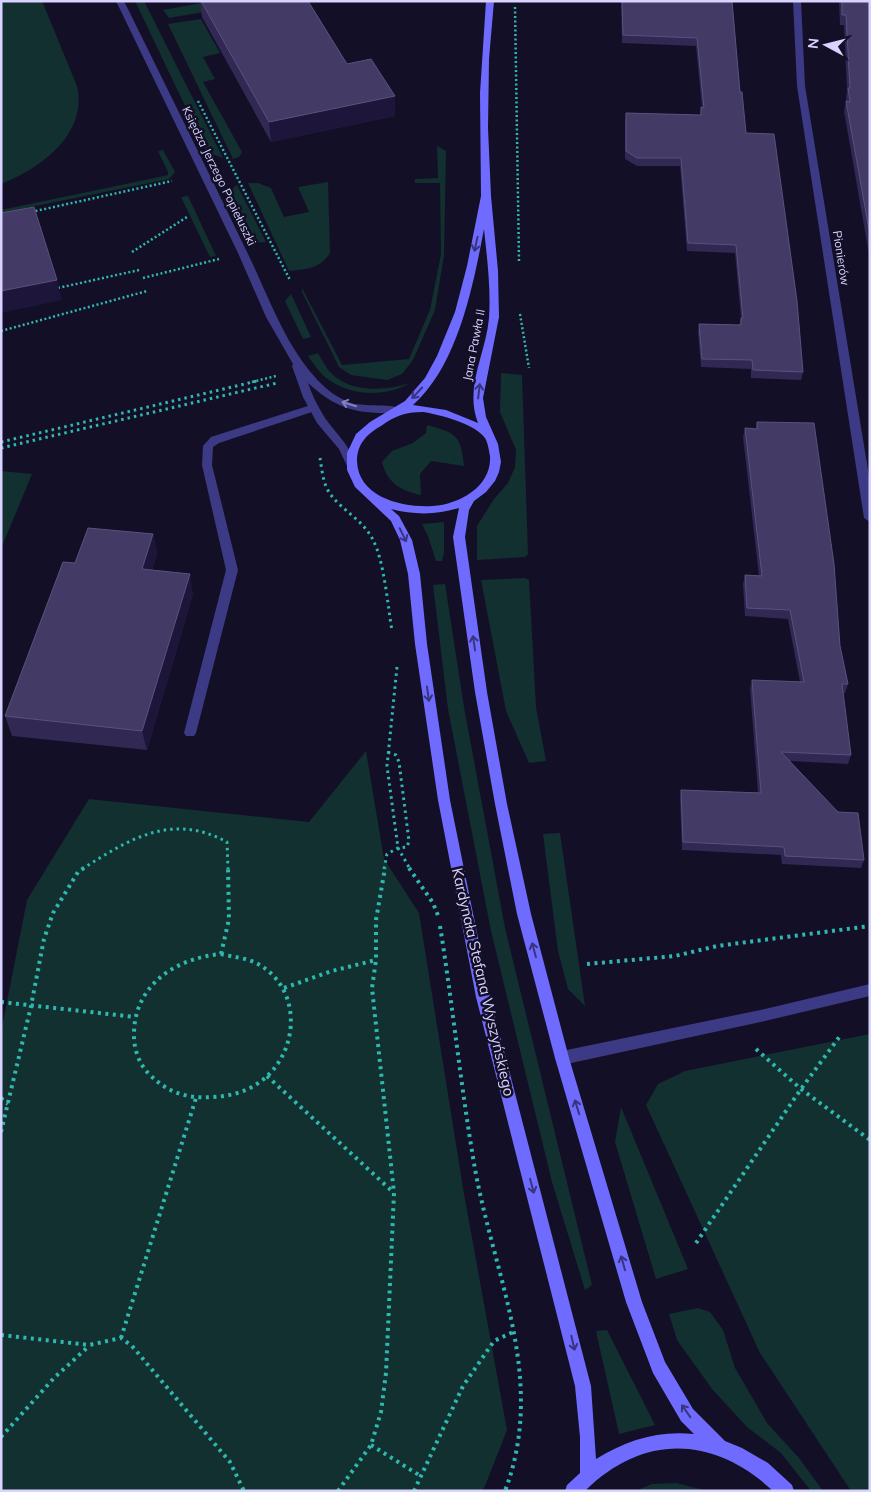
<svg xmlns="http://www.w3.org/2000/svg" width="871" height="1492" font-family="Mulish,sans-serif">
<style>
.green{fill:#12302f}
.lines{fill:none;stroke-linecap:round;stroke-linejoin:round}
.path-far2{stroke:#2fb8b0;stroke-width:2.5;stroke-dasharray:2 2.5;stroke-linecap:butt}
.path-far1{stroke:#2fb8b0;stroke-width:3;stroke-dasharray:2.5 4;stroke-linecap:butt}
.path{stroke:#2fb8b0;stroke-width:4;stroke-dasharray:3 4.5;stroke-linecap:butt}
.service{fill:#3d3a85;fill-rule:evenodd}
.minor{fill:#3d3a85;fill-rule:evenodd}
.secondary{fill:#6f6bff;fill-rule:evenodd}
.wall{fill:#312854}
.shaded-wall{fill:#1d163a}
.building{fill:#433a66;stroke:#5a527e}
.oneway{stroke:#38347d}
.oneway2{stroke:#837fbc}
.labels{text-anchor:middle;stroke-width:5;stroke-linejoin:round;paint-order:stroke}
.far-street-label{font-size:12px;fill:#d9d4ff;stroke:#130f26}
.street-label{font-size:15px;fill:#d9d4ff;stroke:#130f26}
</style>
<rect width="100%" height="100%" fill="#130f26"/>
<g class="green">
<path d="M1 1H42L77 86C88 134 41 168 1 184Z"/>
<polygon points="135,1 144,1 223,158 207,152"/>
<polygon points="212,1 268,1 169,18 163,10"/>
<polygon points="201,19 220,53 203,57 215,79 203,82 242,152 239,157 233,159 168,24"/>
<polygon points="437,146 446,151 444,255 435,310 413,360 402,374 387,380 351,375 339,367 302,292 302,288 342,365 409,359 430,310 441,254 440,183 415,183 415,179 438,178"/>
<polygon points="163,150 175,172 169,179 1,213 1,210 164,176 168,175 168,172 158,151"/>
<path d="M328 182 330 253C320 269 306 269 289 271L248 183H258L271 188 284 217 309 212 298 187Z"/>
<polygon points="237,185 266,242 254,243 230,192 233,188"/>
<polygon points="188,196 216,256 210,257 181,197"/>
<polygon points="291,294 311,337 303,339 285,301"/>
<path d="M318 353C322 360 326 368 331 373 350 393 386 391 410 383 385 398 348 396 325 377 319 372 313 363 308 356Z"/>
<polygon points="501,373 522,375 528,554 525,557 477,560 477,526 494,499 508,483 515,467 516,450 500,412"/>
<path d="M427 425C455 433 461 434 464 466L431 461 420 474 421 495C401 491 387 483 382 462L392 451 413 443 426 433Z"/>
<polygon points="1,471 32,474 3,544 1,543"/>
<polygon points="444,522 444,553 442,561 436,561 428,536 422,524"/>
<polygon points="525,578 529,580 536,707 546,761 529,763 506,711 481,580"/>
<polygon points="445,584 464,707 505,928 592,1285 585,1290 552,1182 491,931 448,709 433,585"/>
<polygon points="366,751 384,859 419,913 464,1194 507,1430 485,1486 482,1491 1,1491 1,1032 27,900 89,799 309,822"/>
<polygon points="560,833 585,1006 568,989 558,951 543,834"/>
<polygon points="870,1034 870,1491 851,1491 760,1353 646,1105 658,1084 685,1071"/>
<polygon points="621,1107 688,1269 656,1279 615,1142"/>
<polygon points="698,1308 710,1312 723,1330 735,1368 767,1423 799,1458 823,1491 811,1491 781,1453 747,1427 712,1389 677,1340 669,1314"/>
<polygon points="607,1330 655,1425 619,1434 596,1331"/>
<polygon points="676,1483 708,1491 635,1491 652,1484"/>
</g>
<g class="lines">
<g class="path-far2">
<polyline points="515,7 519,261"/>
<polyline points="198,101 290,280"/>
<polyline points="31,212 172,181"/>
<polyline points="132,252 187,217"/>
<polyline points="143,278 219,259"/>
<polyline points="58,288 139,270"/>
<polyline points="520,314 529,368"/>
<polyline points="1,331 147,291"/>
<polyline points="252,382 276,376"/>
</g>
<g class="path-far1">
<polyline points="1,442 257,381"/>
<polyline points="1,448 277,383"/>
<path d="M320 458C322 470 323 485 331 495 343 511 364 521 373 540 384 560 388 607 392 631"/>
<polyline points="397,667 387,766 398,848 410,869"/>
<path d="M82 869C130 839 171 812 227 842L228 869"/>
<polyline points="384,869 387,854 398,848 407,847 409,841 399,762 396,755 387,752"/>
</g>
<g class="path">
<polyline points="409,868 433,903 439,918"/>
<path d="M440 926C453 1007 461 1089 475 1169 495 1279 547 1380 505 1491"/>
<path d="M221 954C232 957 248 958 258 964 303 989 300 1053 260 1082 246 1092 230 1096 214 1097 187 1099 168 1093 149 1074 139 1064 134 1049 134 1036 133 986 175 958 221 954Z"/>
<polyline points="221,954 229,919 228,868"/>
<polyline points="587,964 675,956 717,946 870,926"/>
<polyline points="284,988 332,971 376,960"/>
<polyline points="1,1002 135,1017"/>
<polyline points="756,1049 801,1089 870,1140"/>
<polyline points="267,1076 393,1192"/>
<polyline points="1,1098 8,1104"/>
<polyline points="1,1132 31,1006 44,939 53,913 78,872 84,868"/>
<polyline points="696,1243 801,1089 840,1036"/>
<polyline points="1,1335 89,1345 121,1338 132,1346 230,1462 244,1491"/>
<polyline points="121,1338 196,1098"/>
<polyline points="1,1437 54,1378 89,1346"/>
<polyline points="371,1445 419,1475"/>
<polyline points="338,1491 371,1445 381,1412 386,1373 394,1193 372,988 376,960 376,920 385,868"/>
<polyline points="414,1491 463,1386 494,1341 513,1332"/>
</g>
<polygon class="service" points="314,404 319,408 318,410 219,443 213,447 212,465 238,570 196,733 194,736 186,736 184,733 226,570 202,465 203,446 211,437"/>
<g class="minor">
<path d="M116 1H124C165 84 206 167 246 250 268 294 282 339 314 376 324 388 337 398 351 403 363 407 396 403 402 410 398 415 390 414 384 413 351 413 332 405 308 383 312 395 318 407 325 418 338 436 347 442 356 463L355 466H347L339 449 317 423 303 397 292 366 293 364 266 317 238 253Z"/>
<polygon points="793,1 801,1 805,86 870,482 870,522 864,518 797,86"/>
<polygon points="870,984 870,996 765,1021 562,1065 557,1063 555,1058 557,1053 562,1051 765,1009"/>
</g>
<path class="secondary" d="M486 1H494L489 59 488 128 491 196 498 271 499 317 483 398 486 417 498 444 501 462 499 472 495 481 486 492 474 501 469 510 465 537 487 692 507 804 531 914 569 1058 642 1302 665 1362 693 1409 725 1441 742 1448 768 1463 792 1485 794 1491H773C714 1436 644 1433 585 1491H565L567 1485 580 1473V1437L575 1386 476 997 438 800 415 644 408 574 400 540 391 521 355 487 347 470V453L356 434 370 422 405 401 425 378 437 356 455 312 467 266 481 196 480 93ZM484 229C487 258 491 288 489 318 486 354 464 387 478 423L446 410 413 405C458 365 473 286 484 229ZM423 412C440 415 474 423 485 438 488 443 489 451 490 456 492 486 460 504 433 506 404 508 358 498 357 461 357 444 367 434 381 426 395 416 405 412 423 412ZM459 508 453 537 475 692 495 804 517 914 555 1058 626 1302 653 1373 681 1421 694 1434C658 1430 627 1440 596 1459L591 1386 490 997 450 800 427 644 420 574 412 540 399 516 391 509C414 515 436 515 459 508Z"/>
</g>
<g class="wall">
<polygon points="200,1 308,1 347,64 395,96 395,116 271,142 202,17"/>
<polygon points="621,1 732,1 740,92 746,133 803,372 801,380 751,378 751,369 701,367 698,332 699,324 739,325 741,318 735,253 687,251 680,166 637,166 625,159 625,121 626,113 700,115 701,107 702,108 696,46 622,43"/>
<polygon points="839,1 870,1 870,260 844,111 846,101 846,98 847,90 844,25 840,25"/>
<polygon points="757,422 840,646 848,684 845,693 843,693 851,755 848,764 790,761 864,860 861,868 782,864 781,855 682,850 680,798 681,790 758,793 750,688 752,680 800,682 788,619 745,616 743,584 745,575 759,576 743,437 745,428 756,429"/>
<polygon points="153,534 157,554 152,570 193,594 147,750 12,736 5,716 75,563"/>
</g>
<g class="shaded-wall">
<polygon points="395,96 395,116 271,142 269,122"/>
<polygon points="57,280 62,300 1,313 1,291"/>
<polygon points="153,534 157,554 146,590 142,569"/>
<polygon points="190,574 193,594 147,750 142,731"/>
</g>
<g class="building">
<polygon points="201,1 308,1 347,64 371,59 395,96 269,122"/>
<polygon points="622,1 732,1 740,92 742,92 746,133 774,134 797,301 803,372 753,370 752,360 702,359 699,324 741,325 741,318 743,318 736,245 688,243 681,158 637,158 626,151 626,113 701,115 701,107 704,108 697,38 623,35"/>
<polygon points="842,1 870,1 870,235 846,101 850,102 848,88 850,88 846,15 842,15"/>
<polygon points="34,207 57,280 1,291 1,213"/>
<polygon points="757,422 814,423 834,564 840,646 848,684 842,684 851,755 781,752 838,812 858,813 864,860 785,856 784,847 683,842 681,790 761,793 752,680 804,682 790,610 747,608 745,575 762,576 745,428 757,429"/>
<polygon points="88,528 153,534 142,569 190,574 142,731 5,716 63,562 75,563"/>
</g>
<defs><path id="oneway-shaft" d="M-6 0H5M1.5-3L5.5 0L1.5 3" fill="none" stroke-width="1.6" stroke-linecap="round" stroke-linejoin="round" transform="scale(1.25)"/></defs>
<g class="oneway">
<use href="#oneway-shaft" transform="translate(476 244) rotate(102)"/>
<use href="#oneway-shaft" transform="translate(479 391) rotate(-83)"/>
<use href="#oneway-shaft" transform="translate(417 393) rotate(133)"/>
<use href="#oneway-shaft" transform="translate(403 535) rotate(64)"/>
<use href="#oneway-shaft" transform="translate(474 643) rotate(-98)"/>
<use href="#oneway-shaft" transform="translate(428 694) rotate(82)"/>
<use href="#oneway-shaft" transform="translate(534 950) rotate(-105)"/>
<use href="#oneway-shaft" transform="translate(577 1107) rotate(-107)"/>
<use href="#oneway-shaft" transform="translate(532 1186) rotate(75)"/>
<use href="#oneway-shaft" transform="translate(623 1263) rotate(-106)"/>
<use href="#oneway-shaft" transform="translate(573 1343) rotate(77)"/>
<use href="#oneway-shaft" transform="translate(686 1411) rotate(-125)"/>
</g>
<use class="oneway2" href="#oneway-shaft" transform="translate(349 404) rotate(-163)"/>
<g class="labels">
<g class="far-street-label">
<text transform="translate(219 176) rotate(64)" y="4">Księdza Jerzego Popiełuszki</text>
<text transform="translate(841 258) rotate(81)" y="4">Pionierów</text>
<text transform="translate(474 345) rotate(-79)" y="4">Jana Pawła II</text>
</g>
<g class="street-label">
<text transform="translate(483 982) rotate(77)" y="5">Kardynała Stefana Wyszyńskiego</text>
</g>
</g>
<rect width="871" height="1492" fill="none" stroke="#d9d4ff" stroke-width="5"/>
<g transform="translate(826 45) rotate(277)" stroke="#130f26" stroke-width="4" paint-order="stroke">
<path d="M0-4L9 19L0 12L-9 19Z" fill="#d9d4ff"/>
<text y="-8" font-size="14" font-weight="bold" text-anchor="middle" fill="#d9d4ff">N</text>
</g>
</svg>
